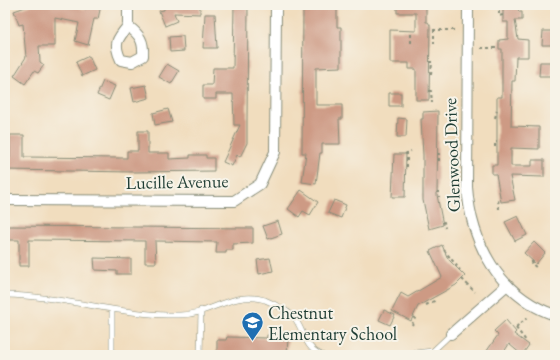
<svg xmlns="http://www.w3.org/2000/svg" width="560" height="360" font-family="'EB Garamond',serif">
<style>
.building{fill:#cd9a84}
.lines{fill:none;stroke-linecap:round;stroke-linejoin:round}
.lane-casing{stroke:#888d79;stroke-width:6}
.street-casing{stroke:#888d79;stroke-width:12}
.path{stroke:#888d79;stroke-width:2;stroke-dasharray:3 3;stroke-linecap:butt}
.lane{stroke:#fff;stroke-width:5}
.street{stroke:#fff;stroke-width:10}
.labels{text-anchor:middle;stroke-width:4;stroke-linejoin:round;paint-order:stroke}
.street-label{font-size:18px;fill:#1f3d34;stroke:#f7f3e8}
.poi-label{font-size:18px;fill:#1f3d34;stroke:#f7f3e8;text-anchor:start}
</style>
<rect width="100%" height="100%" fill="#f7f3e8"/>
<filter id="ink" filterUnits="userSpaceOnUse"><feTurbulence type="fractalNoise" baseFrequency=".025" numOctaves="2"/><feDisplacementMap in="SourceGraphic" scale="8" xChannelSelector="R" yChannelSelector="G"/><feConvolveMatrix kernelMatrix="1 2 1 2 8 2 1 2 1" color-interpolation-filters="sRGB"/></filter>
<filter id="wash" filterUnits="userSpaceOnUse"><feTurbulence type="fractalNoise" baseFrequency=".012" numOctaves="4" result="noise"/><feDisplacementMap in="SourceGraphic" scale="16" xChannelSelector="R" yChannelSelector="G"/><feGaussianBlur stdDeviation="0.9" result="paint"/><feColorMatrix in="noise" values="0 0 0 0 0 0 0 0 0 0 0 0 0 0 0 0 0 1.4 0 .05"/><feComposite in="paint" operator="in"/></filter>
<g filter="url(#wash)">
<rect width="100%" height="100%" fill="#f1ddbe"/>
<g id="blocks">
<g class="building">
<polygon points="31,5 68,5 86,9 87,5 101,5 98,19 94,19 88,45 75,41 79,23 55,18 55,46 39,46 40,62 44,65 38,73 34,71 25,84 14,76 26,57 23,24 19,25 14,11"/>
<polygon points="164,5 200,5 200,14 174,13 177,21 165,26 159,11 164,10"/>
<polygon points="234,5 248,5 247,120 247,143 240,157 237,155 232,166 223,162 240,125 234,125 233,94 216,94 216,99 203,99 203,85 212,85 213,68 233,68"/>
<polygon points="326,5 337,5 337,27 341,27 341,67 316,68 316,105 342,105 342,119 339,119 340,144 322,144 322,153 320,153 316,184 302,182 306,153 302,153 303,8 326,8"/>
<polygon points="397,5 426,5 426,22 428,22 430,25 429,100 416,100 416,69 409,69 409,63 390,63 390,30 416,31 416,13 397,13"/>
<polygon points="503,5 517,5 519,12 522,12 522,20 515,20 518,39 528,40 528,57 516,57 515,81 512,81 511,126 539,127 539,149 511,148 511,166 532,166 532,160 544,160 544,177 510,176 515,200 501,202 496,174 492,174 492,165 497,165 497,97 502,97 502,49 499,49 499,40 508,39 508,22 503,22"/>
<polygon points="205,14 215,14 217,48 203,48"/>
<polygon points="543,31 555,31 555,45 542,45"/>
<polygon points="183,36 184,51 170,52 169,37"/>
<polygon points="89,56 95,70 82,76 76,62"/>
<polygon points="540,62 553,62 552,76 539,76"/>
<polygon points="167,64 179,71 171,84 159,77"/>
<polygon points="103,81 115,86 109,100 97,95"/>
<polygon points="146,85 149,98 134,102 131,88"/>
<rect x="389" y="93" width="12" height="13"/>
<polygon points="168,109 172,122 155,125 153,113"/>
<polygon points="438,111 437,195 443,225 429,229 423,200 423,155 421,119 423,119 423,112"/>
<polygon points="398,118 407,119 406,137 397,137"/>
<polygon points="138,131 148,131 148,153 169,153 169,159 190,158 190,155 206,155 206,158 214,158 214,171 134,172 5,170 5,157 10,158 10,135 24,135 24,157 118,158 127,158 127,151 138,151"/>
<polygon points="394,154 406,154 405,197 392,197"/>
<polygon points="301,190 318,202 310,215 303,211 299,217 288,209"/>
<polygon points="334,200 346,205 341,218 328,213"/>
<polygon points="518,216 527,235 515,241 505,222"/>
<polygon points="278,221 282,234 268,239 263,226"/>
<polygon points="8,226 253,228 253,243 233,244 233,250 226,250 226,253 216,253 217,242 155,241 156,263 145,263 145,241 29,240 29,266 19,266 19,240 7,240"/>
<polygon points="534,242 545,253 536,264 524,253"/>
<polygon points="442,245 448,259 465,276 456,285 418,306 411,321 392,311 401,293 408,297 442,277 430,251"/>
<polygon points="94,258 131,259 131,274 117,274 117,271 95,270"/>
<polygon points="270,258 273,271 259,274 257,260"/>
<polygon points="384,310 395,315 390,325 379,320"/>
<polygon points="506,320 516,332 514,334 529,345 522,355 509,344 502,355 484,355 498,335 494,331"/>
<polygon points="267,335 288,336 287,355 217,355 217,340 226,340 227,337 267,338"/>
</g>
</g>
</g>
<g filter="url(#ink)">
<use href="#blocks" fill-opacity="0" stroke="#888d79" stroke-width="1"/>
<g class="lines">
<defs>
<g id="lane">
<path d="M5 295C64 296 121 316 180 315 210 315 233 290 265 300 272 303 286 310 292 315 304 327 303 348 322 355"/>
<polyline points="112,355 112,310"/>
<polyline points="200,355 201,310"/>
<polyline points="396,355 433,351 451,334"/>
</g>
<g id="street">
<path d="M128 5V26C117 39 113 44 121 60L132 62 143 56C144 41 140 35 128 26"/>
<path d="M468 5 467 187C471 243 499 296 555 315"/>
<polyline points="5,200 234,201 260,184 275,152 276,5"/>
<polyline points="451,334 507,285"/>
</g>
</defs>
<use href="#lane" class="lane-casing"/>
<use href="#street" class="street-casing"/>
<g class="path">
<polyline points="499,5 499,16 503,15"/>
<polyline points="433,30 454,30"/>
<polyline points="411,43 411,32"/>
<polyline points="434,44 434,30"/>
<polyline points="481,48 497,48"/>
<polyline points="429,62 432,62 431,74"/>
<polyline points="429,91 431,91 432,103"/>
<polyline points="495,118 497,110"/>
<polyline points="495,147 495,142 497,142"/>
<polyline points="405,154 411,151"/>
<polyline points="437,154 439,154 439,162"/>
<polyline points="407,167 407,152"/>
<polyline points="437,192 439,192 439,197"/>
<polyline points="499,209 498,199 500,198"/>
<polyline points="443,223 444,222 445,228"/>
<polyline points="444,250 460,270"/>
<polyline points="533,261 531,263 537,268"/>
<polyline points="462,279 475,292"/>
<polyline points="426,305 434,301 433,298"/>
<polyline points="412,325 415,318 413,317"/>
<polyline points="516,327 527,318"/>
<polyline points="516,328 527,342"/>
</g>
<use href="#lane" class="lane"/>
<use href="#street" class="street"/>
</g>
</g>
<defs>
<symbol id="school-pin" viewBox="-11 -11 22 30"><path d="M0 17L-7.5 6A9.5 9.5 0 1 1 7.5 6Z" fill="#1f6fb2" stroke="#f7f3e8"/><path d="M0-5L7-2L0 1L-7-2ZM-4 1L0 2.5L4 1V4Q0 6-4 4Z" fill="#fff"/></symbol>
</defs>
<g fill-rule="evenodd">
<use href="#school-pin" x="240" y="310" width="25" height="34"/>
</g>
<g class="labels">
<g class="street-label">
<text transform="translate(452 155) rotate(-92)" y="6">Glenwood Drive</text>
<text transform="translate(177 182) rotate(-1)" y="6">Lucille Avenue</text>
</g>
<g class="poi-label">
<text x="268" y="319">Chestnut<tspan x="268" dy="21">Elementary School</tspan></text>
</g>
</g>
<rect width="560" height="360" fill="none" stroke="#f7f3e8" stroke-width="20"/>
</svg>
